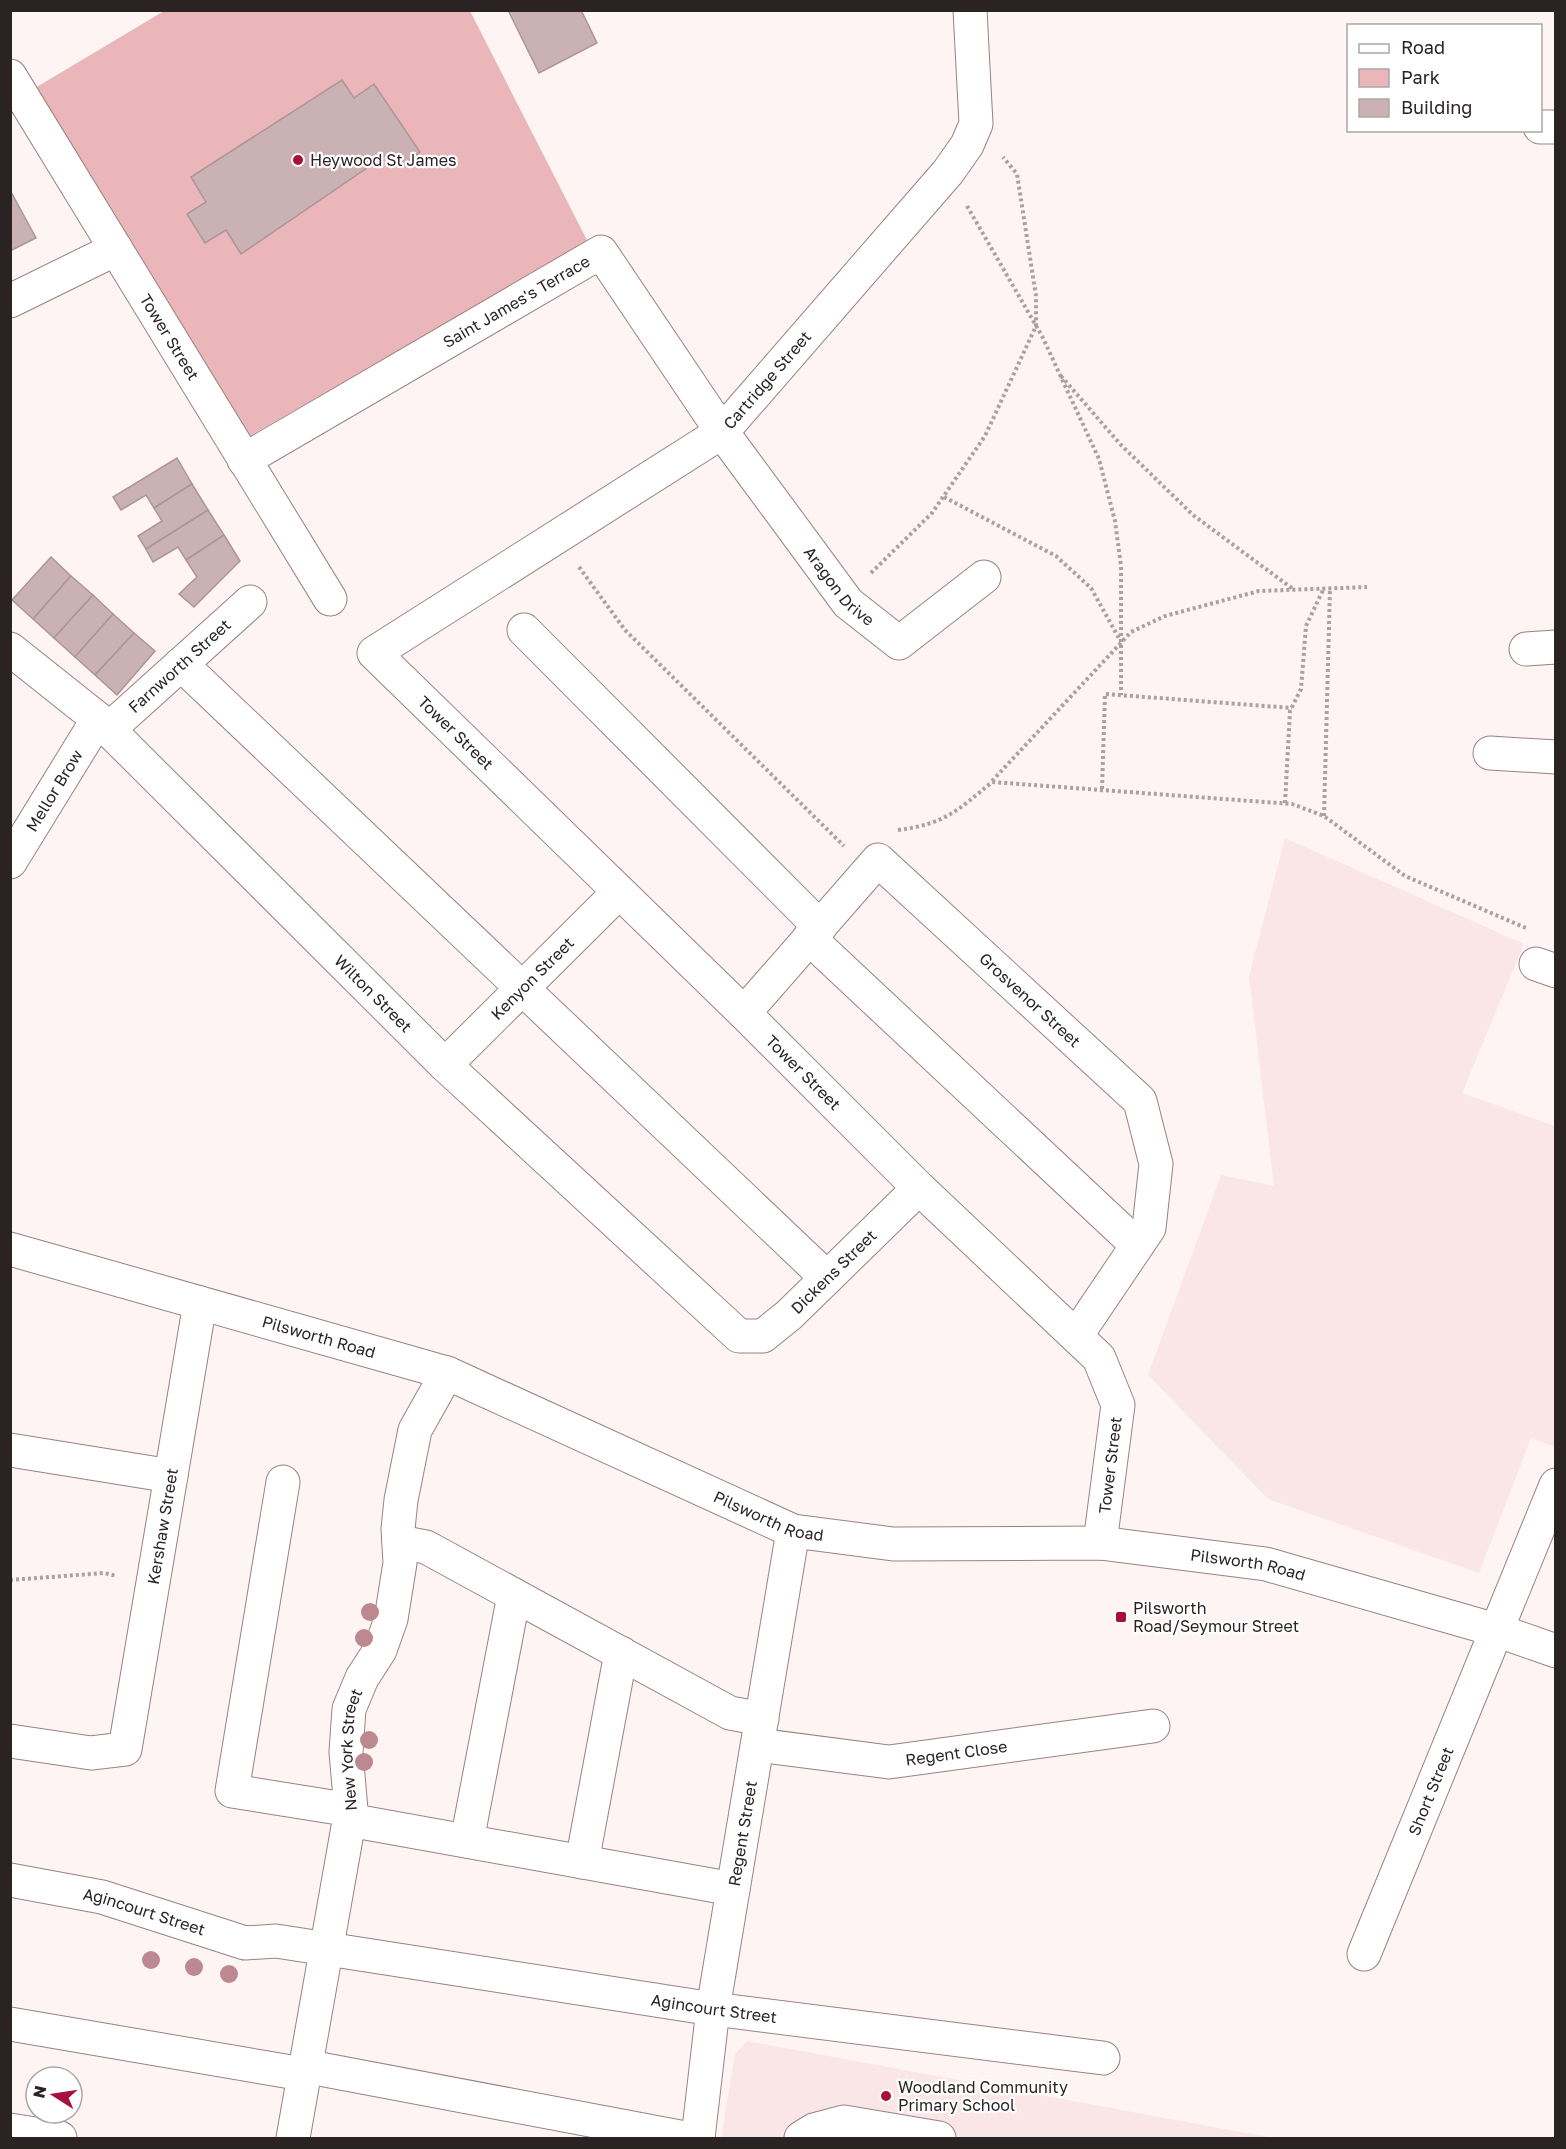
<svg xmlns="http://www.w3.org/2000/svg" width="1566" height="2149" font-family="'Golos Text',sans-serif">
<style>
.built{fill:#fae6e7}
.green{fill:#eab6b9}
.building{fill:#cab2b4;stroke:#ac9596;stroke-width:1.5}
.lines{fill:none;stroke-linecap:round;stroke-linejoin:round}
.minor-casing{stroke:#998284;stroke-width:35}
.path{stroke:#aba1a1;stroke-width:4;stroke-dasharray:3 3;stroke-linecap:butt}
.minor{stroke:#fff;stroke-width:33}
.tree{fill:#bd8990}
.poi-dot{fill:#a8103b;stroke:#fff;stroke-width:2}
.labels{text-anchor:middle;stroke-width:4.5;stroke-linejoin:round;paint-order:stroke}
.poi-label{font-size:16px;fill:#2b2323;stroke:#fff;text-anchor:start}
.street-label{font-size:16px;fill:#2b2323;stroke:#fff}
</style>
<rect width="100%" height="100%" fill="#fef4f4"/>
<g class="built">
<polygon points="1285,838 1524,944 1462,1093 1555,1126 1555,1447 1531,1438 1479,1573 1268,1499 1148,1375 1221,1175 1274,1186 1249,976"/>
<polygon points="747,2041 1274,2138 721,2138 735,2054"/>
</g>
<polygon class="green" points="164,11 470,11 588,242 250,436 35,88"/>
<g class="building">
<polygon points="508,10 581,10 597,43 539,73"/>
<polygon points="342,80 354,98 374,84 420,152 400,168 389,153 241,254 226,230 205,243 187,214 206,202 191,177"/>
<polygon points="10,190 36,238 10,251"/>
<polygon points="177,458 192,484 154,508 146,495 121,510 113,497"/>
<polygon points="192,484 208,510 146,549 138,536 162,521 154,508"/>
<polygon points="208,510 224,535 186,560 178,547 153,562 146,549"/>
<polygon points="224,535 240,561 194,607 179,594 197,577 186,560"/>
<polygon points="51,557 71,576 33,619 12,600"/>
<polygon points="71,576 93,595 54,638 33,619"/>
<polygon points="93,595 113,614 75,657 54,638"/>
<polygon points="113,614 134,633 95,675 75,657"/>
<polygon points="134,633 155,651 117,695 95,675"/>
</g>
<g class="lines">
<defs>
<g id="minor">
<path id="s1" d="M970 10 976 124 967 145 948 172 722 432 374 653 744 1013 919 1188 1099 1358 1118 1405 1100 1543"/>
<path id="s2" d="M10 76 330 599"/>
<polyline points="1540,127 1556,127"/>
<polyline points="10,301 116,249"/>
<path id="s3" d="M244 460 601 252 722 432 848 603 899 643 984 577"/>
<polyline points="524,630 820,927"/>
<path id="s4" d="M10 649 98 719 445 1065 739 1336H763L789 1315 919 1188"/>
<polyline points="1526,649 1556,647"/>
<polyline points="181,664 827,1278"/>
<path id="s5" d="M108 730 250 602"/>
<polyline points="1490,753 1556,757"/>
<path id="s6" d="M10 862 98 719"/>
<polyline points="809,938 1137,1245"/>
<polyline points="1536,964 1556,971"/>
<path id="s7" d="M744 1013 878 860 1140 1101 1156 1164 1149 1228 1076 1336"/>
<path id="s8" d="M445 1065 619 892"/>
<path id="s9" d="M10 1249 447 1373 793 1531 893 1544 1100 1543 1266 1564 1496 1630 1556 1651"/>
<polyline points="10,1450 171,1476"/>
<polyline points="283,1482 232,1791 351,1810"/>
<polyline points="399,1542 426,1547 730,1713 762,1719"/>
<path id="s10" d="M10 1741 91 1753 125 1749 200 1303"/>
<path id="s11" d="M758 1745 889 1762 1153 1726"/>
<polyline points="349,1820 733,1889"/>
<polyline points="467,1841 514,1595"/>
<polyline points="582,1862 621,1653"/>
<path id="s12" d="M10 1880 102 1897 245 1943 276 1941 713 2009 1103 2058"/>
<path id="s13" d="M1364 1954 1556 1485"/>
<polyline points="10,2024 303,2074"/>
<polyline points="304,2066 685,2138"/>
<polyline points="10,2130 60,2138"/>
<path id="s14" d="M293 2138 351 1810 346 1752 349 1709 362 1678 380 1650 391 1619 400 1563 398 1529 401 1500 415 1430 447 1373"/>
<path id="s15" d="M698 2138 713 2009 793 1531"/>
<polyline points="801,2138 814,2130 844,2122 939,2138"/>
</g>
</defs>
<use href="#minor" class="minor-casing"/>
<g class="path">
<polyline points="967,206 1042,336 1099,459 1115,521 1121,566 1121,695"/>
<polyline points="1061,376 1121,445 1193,515 1293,589"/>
<polyline points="944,497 1056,556 1091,588 1121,642"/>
<polyline points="579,567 625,630 844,846"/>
<polyline points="871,573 932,513 985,436 1036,326 1036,296 1017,174 1003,157"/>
<polyline points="992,781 1131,632 1165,616 1259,591 1367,587"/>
<polyline points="1102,789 1105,694 1292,708"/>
<polyline points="1285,803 1290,711 1301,689 1306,626 1324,588"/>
<polyline points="1324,816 1330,588"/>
<path d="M898 830C945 824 957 811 992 782L1292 804 1324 816 1405 876 1526 928"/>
<polyline points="10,1580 104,1573 117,1576"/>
</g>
<use href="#minor" class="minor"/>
</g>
<g class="tree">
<circle cx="370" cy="1612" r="9"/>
<circle cx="364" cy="1638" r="9"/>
<circle cx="369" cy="1740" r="9"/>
<circle cx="364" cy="1762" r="9"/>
<circle cx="151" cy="1960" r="9"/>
<circle cx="194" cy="1967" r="9"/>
<circle cx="229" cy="1974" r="9"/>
</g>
<g class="poi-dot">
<circle cx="298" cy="160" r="6"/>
<rect x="1115" y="1611" width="12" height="12" rx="3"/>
<circle cx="886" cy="2096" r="6"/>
</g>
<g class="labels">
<g class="poi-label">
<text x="310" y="166">Heywood St James</text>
<text x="1133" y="1614">Pilsworth<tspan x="1133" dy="18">Road/Seymour Street</tspan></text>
<text x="898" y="2093">Woodland Community<tspan x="898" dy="18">Primary School</tspan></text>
</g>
<g class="street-label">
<text dy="6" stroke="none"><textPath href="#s3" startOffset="315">Saint James's Terrace</textPath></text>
<text dy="6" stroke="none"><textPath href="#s2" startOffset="306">Tower Street</textPath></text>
<text transform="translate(767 380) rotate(-49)" y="6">Cartridge Street</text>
<text dy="6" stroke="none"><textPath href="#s3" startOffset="824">Aragon Drive</textPath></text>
<text dy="6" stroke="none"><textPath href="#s5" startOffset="96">Farnworth Street</textPath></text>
<text dy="6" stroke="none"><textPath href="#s1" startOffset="1041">Tower Street</textPath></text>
<text dy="6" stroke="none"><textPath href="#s6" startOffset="84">Mellor Brow</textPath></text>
<text dy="6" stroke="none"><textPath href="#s8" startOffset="123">Kenyon Street</textPath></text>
<text dy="6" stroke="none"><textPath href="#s4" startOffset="501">Wilton Street</textPath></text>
<text dy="6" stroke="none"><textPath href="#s7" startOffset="410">Grosvenor Street</textPath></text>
<text dy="6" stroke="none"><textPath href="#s1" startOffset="1527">Tower Street</textPath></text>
<text dy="6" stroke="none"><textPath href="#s4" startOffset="1122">Dickens Street</textPath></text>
<text dy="6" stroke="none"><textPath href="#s9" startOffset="321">Pilsworth Road</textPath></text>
<text transform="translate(1110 1465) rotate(-83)" y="6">Tower Street</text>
<text dy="6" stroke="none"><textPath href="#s9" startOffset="807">Pilsworth Road</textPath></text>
<text dy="6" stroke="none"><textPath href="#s10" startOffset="342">Kershaw Street</textPath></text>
<text dy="6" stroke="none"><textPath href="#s9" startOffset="1292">Pilsworth Road</textPath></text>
<text dy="6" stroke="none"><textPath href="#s14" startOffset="394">New York Street</textPath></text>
<text dy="6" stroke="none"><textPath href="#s11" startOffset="200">Regent Close</textPath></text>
<text dy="6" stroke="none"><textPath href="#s13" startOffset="176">Short Street</textPath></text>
<text dy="6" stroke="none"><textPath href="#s15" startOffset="308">Regent Street</textPath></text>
<text dy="6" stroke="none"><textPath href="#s12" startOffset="138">Agincourt Street</textPath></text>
<text dy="6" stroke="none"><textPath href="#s12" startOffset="718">Agincourt Street</textPath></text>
</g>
</g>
<rect width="1566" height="2149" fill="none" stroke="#2b2323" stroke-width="24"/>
<rect x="1347" y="24" width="195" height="108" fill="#ffffff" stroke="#aaa7a7" stroke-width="1.5"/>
<rect x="1359" y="44" width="30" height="9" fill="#ffffff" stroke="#aaa7a7" stroke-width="1.5"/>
<text x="1401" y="54" font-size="18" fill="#2b2323">Road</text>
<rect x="1359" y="69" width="30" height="18" fill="#eab6b9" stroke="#aaa7a7" stroke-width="1.5"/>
<text x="1401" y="84" font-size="18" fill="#2b2323">Park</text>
<rect x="1359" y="99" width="30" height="18" fill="#cab2b4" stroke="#aaa7a7" stroke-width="1.5"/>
<text x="1401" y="114" font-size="18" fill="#2b2323">Building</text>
<g transform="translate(54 2095) rotate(282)"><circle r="28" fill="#ffffff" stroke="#aaa7a7" stroke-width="1.5"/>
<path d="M0-4.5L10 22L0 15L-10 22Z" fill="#a8103b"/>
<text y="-9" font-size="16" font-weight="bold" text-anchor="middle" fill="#2b2323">N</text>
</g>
</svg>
